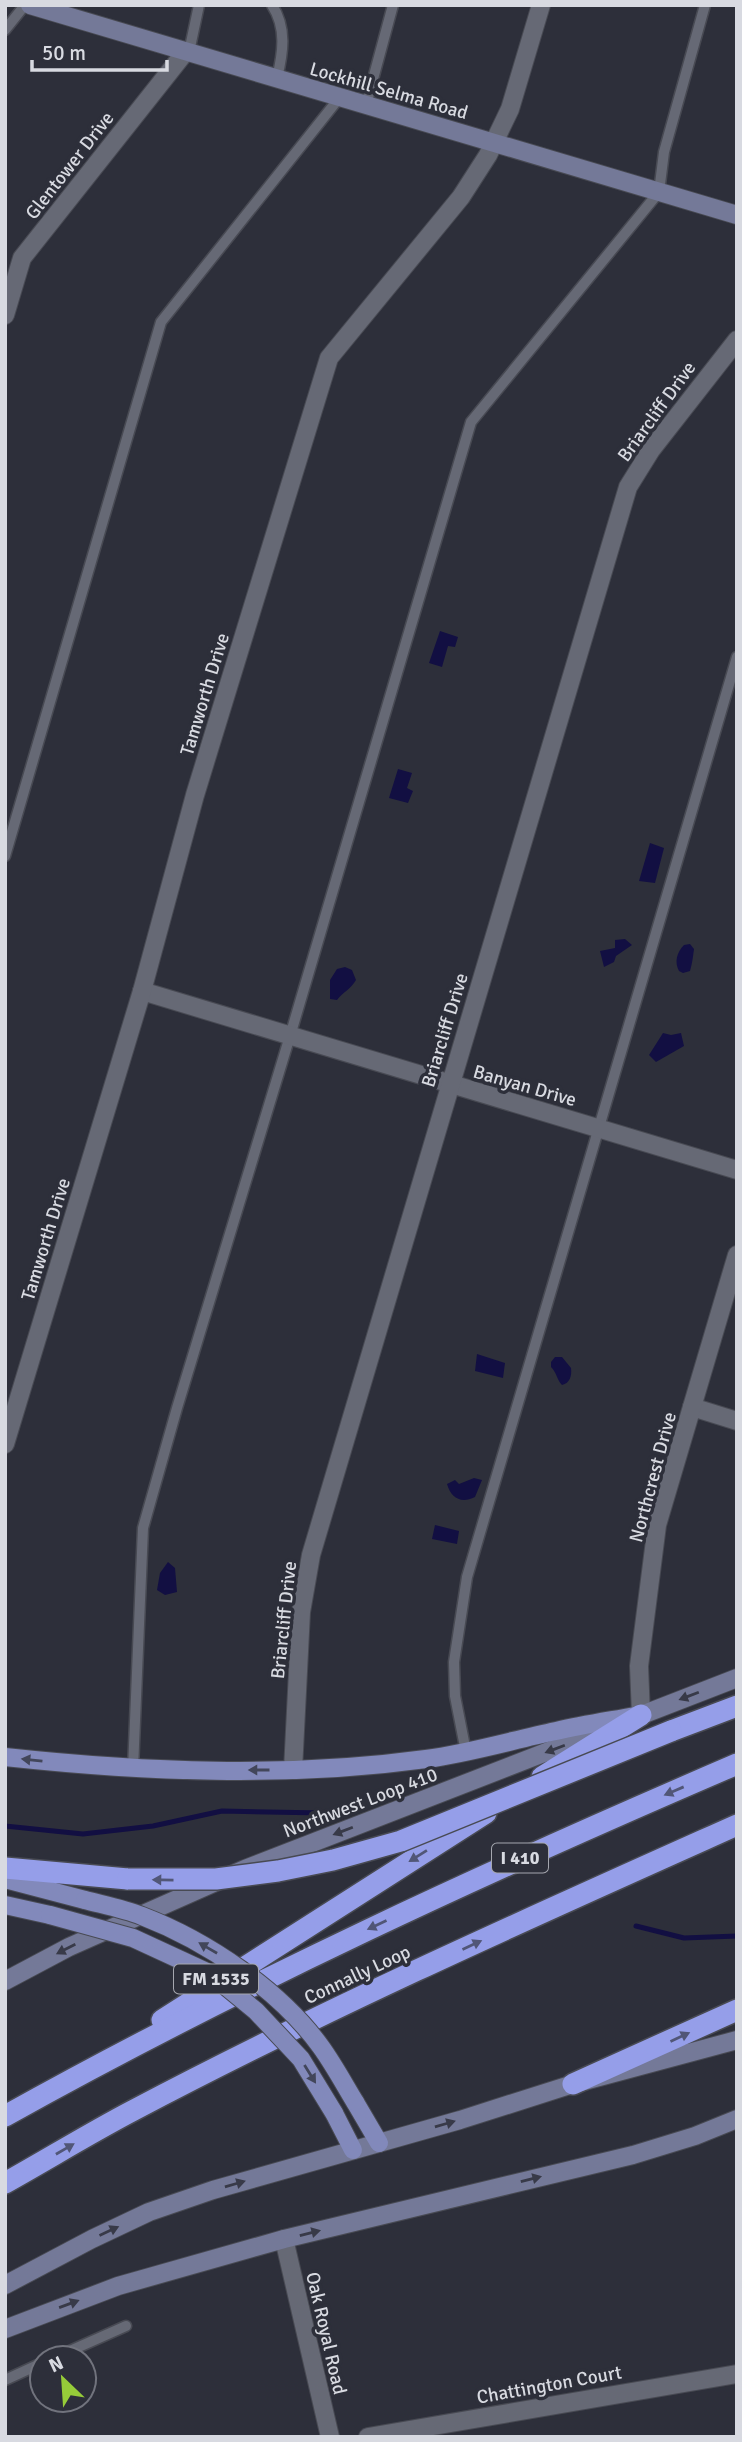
<svg xmlns="http://www.w3.org/2000/svg" width="742" height="2442" font-family="Signika,sans-serif">
<style>
.water{fill:#120f42}
.lines{fill:none;stroke-linecap:round;stroke-linejoin:round}
.stream{stroke:#120f42;stroke-width:5}
.service-casing{stroke:#484a53;stroke-width:13}
.minor-casing{stroke:#484a53;stroke-width:20}
.secondary-casing{stroke:#484a53;stroke-width:20}
.primary-casing{stroke:#484a53;stroke-width:20}
.motorway-casing{stroke:#484a53;stroke-width:24}
.service{stroke:#666975;stroke-width:10}
.minor{stroke:#666975;stroke-width:18}
.secondary{stroke:#747998;stroke-width:18}
.primary{stroke:#8289bb;stroke-width:18}
.motorway{stroke:#959ee9;stroke-width:21}
.primary-bridge-casing{stroke:#484a53;stroke-width:20;stroke-linecap:butt}
.motorway-bridge-casing{stroke:#484a53;stroke-width:24;stroke-linecap:butt}
.primary-bridge{stroke:#8289bb;stroke-width:18}
.motorway-bridge{stroke:#959ee9;stroke-width:21}
.oneway{fill:#383a48}
.oneway2{fill:#42465a}
.oneway3{fill:#515677}
.labels{text-anchor:middle;stroke-width:7;stroke-linejoin:round;paint-order:stroke}
.shield{fill:#2d2f3a;stroke:#a5a7af;stroke-width:2}
.shield-label{font-size:18px;font-weight:bold;fill:#d8dae1}
.street-label{font-size:19px;fill:#d8dae1;stroke:#2d2f3a}
</style>
<rect width="100%" height="100%" fill="#2d2f3a"/>
<g class="water">
<polygon points="440,631 458,637 455,647 448,646 442,667 429,663"/>
<polygon points="398,769 412,773 407,788 413,791 408,803 389,798"/>
<polygon points="650,843 664,848 655,883 639,881"/>
<polygon points="625,939 632,945 616,956 614,962 604,967 600,951 615,948 615,940"/>
<path d="M690 944 694 949C693 957 692 964 690 971L683 973 679 971C674 962 677 952 684 945Z"/>
<path d="M345 967 352 970 356 980C351 989 343 992 337 1000L330 999V980L337 969Z"/>
<polygon points="663,1033 671,1035 681,1033 684,1046 656,1062 649,1055"/>
<polygon points="477,1354 505,1363 503,1378 475,1371"/>
<path d="M555 1357H562L571 1368C572 1376 570 1383 562 1385 557 1380 557 1373 551 1367V1362Z"/>
<path d="M474 1478 482 1480 475 1497C461 1504 451 1498 447 1484L455 1480 459 1484Z"/>
<polygon points="435,1525 459,1531 457,1544 432,1539"/>
<polygon points="168,1562 175,1568 177,1592 165,1595 157,1590 160,1573"/>
</g>
<g class="lines">
<g class="stream">
<polyline points="5,1826 83,1834 153,1826 222,1811 323,1813 363,1808"/>
<polyline points="636,1926 684,1938 737,1936"/>
</g>
<defs>
<g id="service">
<path d="M272 5C287 28 283 53 277 78"/>
<polyline points="5,30 25,5"/>
<polyline points="189,52 199,5"/>
<polyline points="366,105 393,5"/>
<polyline points="5,856 161,322 340,97"/>
<polyline points="466,1752 455,1696 454,1662 467,1577 737,657"/>
<polyline points="133,1769 143,1528 177,1408 290,1036 471,422 659,192 664,152 705,5"/>
<polyline points="54,2358 126,2326"/>
<polyline points="5,2380 42,2363"/>
</g>
<g id="minor">
<polyline points="5,315 22,258 186,51"/>
<polyline points="142,991 737,1170"/>
<polyline points="692,1407 737,1421"/>
<polyline points="5,1444 142,991 195,795 329,358 461,197 488,155 510,109 541,5"/>
<polyline points="641,1715 639,1666 657,1525 737,1255"/>
<polyline points="293,1770 301,1612 311,1555 628,487 651,450 737,340"/>
<polyline points="284,2239 330,2437"/>
<polyline points="368,2437 737,2374"/>
</g>
<g id="secondary">
<polyline points="30,5 737,215"/>
<polyline points="5,1981 69,1947 245,1869 737,1678"/>
<polyline points="5,2285 92,2239 149,2212 213,2190 460,2120 573,2084 737,2040"/>
<polyline points="5,2329 118,2286 284,2239 633,2155 695,2136 737,2119"/>
</g>
<g id="primary">
<path d="M5 1757C144 1772 287 1778 426 1759 470 1753 513 1740 556 1731 582 1725 608 1721 635 1716"/>
<polyline points="5,1879 85,1900"/>
<polyline points="5,1905 50,1915"/>
<polyline points="355,2102 379,2143"/>
<polyline points="334,2113 353,2150"/>
</g>
<g id="motorway">
<polyline points="671,1731 737,1706"/>
<polyline points="542,1777 641,1715"/>
<polyline points="5,1868 128,1879"/>
<polyline points="162,2020 486,1813"/>
<polyline points="573,2084 737,2010"/>
<path d="M5 2116C242 1984 488 1871 737 1764"/>
<path d="M5 2183C48 2159 90 2133 134 2110 331 2006 534 1916 737 1825"/>
</g>
</defs>
<use href="#service" class="service-casing"/>
<use href="#minor" class="minor-casing"/>
<use href="#secondary" class="secondary-casing"/>
<use href="#primary" class="primary-casing"/>
<use href="#motorway" class="motorway-casing"/>
<use href="#service" class="service"/>
<use href="#minor" class="minor"/>
<use href="#secondary" class="secondary"/>
<use href="#primary" class="primary"/>
<use href="#motorway" class="motorway"/>
<defs>
<g id="primary-bridge">
<path d="M85 1900C104 1905 124 1909 142 1916 207 1941 280 1990 321 2047 334 2065 344 2084 355 2102"/>
<polyline points="50,1915 133,1938 211,1974 256,2011 301,2059 334,2113"/>
</g>
<polyline id="motorway-bridge" points="128,1879 216,1879 278,1871 333,1860 401,1841 671,1731"/>
</defs>
<use href="#primary-bridge" class="primary-bridge-casing"/>
<use href="#motorway-bridge" class="motorway-bridge-casing"/>
<use href="#primary-bridge" class="primary-bridge"/>
<use href="#motorway-bridge" class="motorway-bridge"/>
</g>
<defs><path id="oneway-solid" d="M-6-.8H1V-3.2L6.5 0L1 3.2V.8H-6Z" transform="scale(1.75)"/></defs>
<g class="oneway">
<use href="#oneway-solid" transform="translate(689 1696) rotate(159)"/>
<use href="#oneway-solid" transform="translate(555 1749) rotate(159)"/>
<use href="#oneway-solid" transform="translate(343 1831) rotate(159)"/>
<use href="#oneway-solid" transform="translate(66 1949) rotate(153)"/>
<use href="#oneway-solid" transform="translate(445 2124) rotate(-16)"/>
<use href="#oneway-solid" transform="translate(531 2179) rotate(-14)"/>
<use href="#oneway-solid" transform="translate(235 2184) rotate(-16)"/>
<use href="#oneway-solid" transform="translate(109 2231) rotate(-25)"/>
<use href="#oneway-solid" transform="translate(310 2233) rotate(-14)"/>
<use href="#oneway-solid" transform="translate(69 2304) rotate(-20)"/>
</g>
<g class="oneway2">
<use href="#oneway-solid" transform="translate(32 1760) rotate(-174)"/>
<use href="#oneway-solid" transform="translate(259 1770) rotate(-180)"/>
<use href="#oneway-solid" transform="translate(208 1948) rotate(-150)"/>
<use href="#oneway-solid" transform="translate(310 2074) rotate(58)"/>
</g>
<g class="oneway3">
<use href="#oneway-solid" transform="translate(674 1791) rotate(157)"/>
<use href="#oneway-solid" transform="translate(418 1856) rotate(148)"/>
<use href="#oneway-solid" transform="translate(163 1880) rotate(-179)"/>
<use href="#oneway-solid" transform="translate(377 1925) rotate(155)"/>
<use href="#oneway-solid" transform="translate(472 1945) rotate(-25)"/>
<use href="#oneway-solid" transform="translate(680 2037) rotate(-25)"/>
<use href="#oneway-solid" transform="translate(65 2149) rotate(-30)"/>
</g>
<g class="labels">
<g class="shield">
<rect x="492" y="1843.5" width="56" height="29" rx="5"/>
<rect x="174" y="1964.5" width="84" height="29" rx="5"/>
</g>
<g class="shield-label">
<text x="520" y="1864">I 410</text>
<text x="216" y="1985">FM 1535</text>
</g>
<g class="street-label">
<text transform="translate(389 90) rotate(16)" y="7">Lockhill Selma Road</text>
<text transform="translate(69 165) rotate(-52)" y="7">Glentower Drive</text>
<text transform="translate(656 411) rotate(-54)" y="7">Briarcliff Drive</text>
<text transform="translate(204 694) rotate(-73)" y="7">Tamworth Drive</text>
<text transform="translate(444 1030) rotate(-73)" y="7">Briarcliff Drive</text>
<text transform="translate(525 1085) rotate(16)" y="7">Banyan Drive</text>
<text transform="translate(45 1239) rotate(-73)" y="7">Tamworth Drive</text>
<text transform="translate(652 1477) rotate(-75)" y="7">Northcrest Drive</text>
<text transform="translate(283 1620) rotate(-84)" y="7">Briarcliff Drive</text>
<text transform="translate(360 1802) rotate(-21)" y="7">Northwest Loop 410</text>
<text transform="translate(357 1974) rotate(-25)" y="7">Connally Loop</text>
<text transform="translate(327 2333) rotate(77)" y="7">Oak Royal Road</text>
<text transform="translate(549 2384) rotate(-10)" y="7">Chattington Court</text>
</g>
</g>
<rect width="742" height="2442" fill="none" stroke="#d8dae1" stroke-width="14"/>
<g transform="translate(63 2379) rotate(335)"><circle r="33" fill="#2d2f3a" stroke="#71737d" stroke-width="2"/>
<path d="M0-5L12 26L0 18L-12 26Z" fill="#96cc39"/>
<text y="-10" font-size="19" font-weight="bold" text-anchor="middle" fill="#d8dae1">N</text>
</g>
<path d="M32 60v10h135v-10" fill="none" stroke="#d8dae1" stroke-width="3.5"/>
<text x="42" y="60" font-size="21" fill="#d8dae1" stroke="#2d2f3a" stroke-width="5" paint-order="stroke">50 m</text>
</svg>
